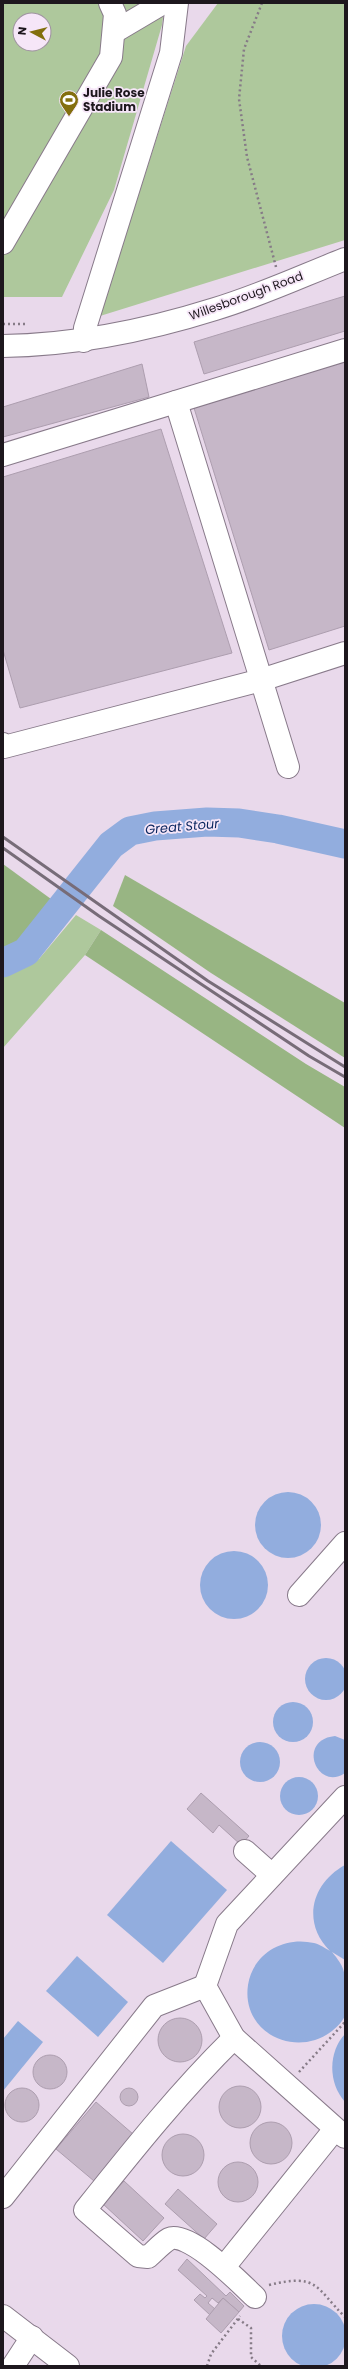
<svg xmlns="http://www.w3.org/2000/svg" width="348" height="2369" font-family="Poppins,sans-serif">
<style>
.green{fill:#aec89c;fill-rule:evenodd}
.forest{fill:#98b583}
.water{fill:#92adde}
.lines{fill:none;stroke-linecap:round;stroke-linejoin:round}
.river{stroke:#92adde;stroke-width:29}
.building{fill:#c6b7c8;stroke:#ad9eaf}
.minor-casing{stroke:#887a8a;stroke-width:24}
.major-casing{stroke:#887a8a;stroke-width:24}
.path{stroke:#867b87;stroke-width:2.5;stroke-dasharray:2 3;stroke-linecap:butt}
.minor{stroke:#fff;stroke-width:22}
.major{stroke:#fff;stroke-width:22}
.rail{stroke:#776c78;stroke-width:3}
.labels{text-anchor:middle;stroke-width:3.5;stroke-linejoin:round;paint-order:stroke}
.poi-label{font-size:12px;font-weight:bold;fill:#1d171d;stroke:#f6e6f8;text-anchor:start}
.street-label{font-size:12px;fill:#1d171d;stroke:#f6e6f8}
.water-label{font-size:13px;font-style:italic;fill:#0a265f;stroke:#f6e6f8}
</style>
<rect width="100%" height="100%" fill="#e9d9eb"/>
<g class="green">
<path d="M3 3H165L162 25 114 190 62 297H3ZM20 20H44V44H20Z"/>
<polygon points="218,3 345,3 345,240 100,316 186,46"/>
<polygon points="76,915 101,930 85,955 3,1048 3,972 39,959"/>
</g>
<g class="forest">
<polygon points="3,864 51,899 21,940 3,948"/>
<polygon points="125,875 345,1003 345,1058 211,973 113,906"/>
<polygon points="101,930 306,1064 345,1087 345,1128 85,955"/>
</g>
<g class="water">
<circle cx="288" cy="1525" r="33"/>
<circle cx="234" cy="1585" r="34"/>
<circle cx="326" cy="1679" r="21"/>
<circle cx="293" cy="1722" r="20"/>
<path d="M335 1736 345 1740V1773C317 1792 296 1740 335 1736Z"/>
<circle cx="260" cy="1762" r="20"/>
<circle cx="299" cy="1796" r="19"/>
<polygon points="171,1841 227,1890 163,1963 107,1915"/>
<path d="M345 1865V1960L332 1952C346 1969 345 1972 345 1993 345 2000 347 2008 345 2015 344 2020 337 2027 332 2031 296 2059 241 2033 248 1985 253 1953 284 1936 314 1943 319 1944 325 1948 330 1951 301 1922 312 1883 345 1865Z"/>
<polygon points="77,1956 128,2002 98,2037 46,1991"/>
<polygon points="18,2021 43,2042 3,2091 3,2039"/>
<path d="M345 2034V2102C328 2083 328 2052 345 2034Z"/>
<circle cx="314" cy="2336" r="32"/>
</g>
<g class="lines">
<polyline class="river" points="3,963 26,952 111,845 130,831 155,826 207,822 239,823 278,829 345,844"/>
</g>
<g class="building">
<polygon points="345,296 345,331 204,374 194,342"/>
<polygon points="345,360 345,626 269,650 194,408"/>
<polygon points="142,364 149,397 3,437 3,407"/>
<polygon points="161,429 232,653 20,708 3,650 3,477"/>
<polygon points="201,1793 249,1836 241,1845 219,1825 213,1833 187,1809"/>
<circle cx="180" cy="2040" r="22"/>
<circle cx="50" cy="2072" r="17"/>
<circle cx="240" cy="2107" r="21"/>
<circle cx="129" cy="2097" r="9"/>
<circle cx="22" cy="2105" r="17"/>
<polygon points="96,2102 133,2134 94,2181 56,2149"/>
<circle cx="271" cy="2143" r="21"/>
<circle cx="183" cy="2155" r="21"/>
<circle cx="238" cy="2182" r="20"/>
<polygon points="124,2181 164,2218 143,2241 103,2204"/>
<polygon points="178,2189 217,2224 204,2239 165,2204"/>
<polygon points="187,2259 226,2296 230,2292 244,2306 239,2312 223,2298 218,2303 212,2298 208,2303 215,2309 210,2315 194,2300 200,2294 205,2298 207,2296 178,2270"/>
<polygon points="223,2298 239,2312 221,2333 206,2319"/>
</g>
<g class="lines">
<defs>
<g id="minor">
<polyline points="114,32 163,3"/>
<polyline points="3,243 111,57 115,14 110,3"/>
<polyline points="84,341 85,328 171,53 177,3"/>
<polyline points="176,402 288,767"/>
<polyline points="3,455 345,350"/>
<polyline points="3,744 4,747 261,680 345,653"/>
<polyline points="299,1595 345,1543"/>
<polyline points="345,1797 227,1924 205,1986 234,2038 345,2137"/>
<polyline points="245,1851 272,1875"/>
<path d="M234 2038C180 2091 133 2150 85 2210L138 2256 148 2257C154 2252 162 2243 169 2239 189 2230 241 2284 255 2297"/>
<polyline points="3,2197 154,2006 205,1986"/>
<polyline points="224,2267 335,2129"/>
<polyline points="3,2316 68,2366"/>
<polyline points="13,2366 32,2337"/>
</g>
<path id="major" d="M3 346C76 345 145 331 215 309 259 296 302 276 345 259"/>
</defs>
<use href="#minor" class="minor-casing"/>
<use href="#major" class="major-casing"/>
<g class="path">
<polyline points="262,3 244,49 239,99 247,157 276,267"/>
<polyline points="3,324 26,324"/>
<polyline points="299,2072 345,2022"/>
<path d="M269 2285C318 2273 315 2287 345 2317"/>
<polyline points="238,2319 251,2328 251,2357 261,2366"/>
<polyline points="207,2366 211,2354 240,2316"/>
</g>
<use href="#minor" class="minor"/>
<use href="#major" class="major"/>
<g class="rail">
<polyline points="3,837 208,981 345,1067"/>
<polyline points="3,848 99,916 309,1056 345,1077"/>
</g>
</g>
<defs>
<symbol id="stadium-pin" viewBox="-11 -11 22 30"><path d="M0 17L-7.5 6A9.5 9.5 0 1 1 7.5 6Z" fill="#836f0e" stroke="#f6e6f8"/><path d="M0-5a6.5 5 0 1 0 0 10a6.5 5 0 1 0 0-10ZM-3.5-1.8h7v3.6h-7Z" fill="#fff"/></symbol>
</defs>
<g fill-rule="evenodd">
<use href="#stadium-pin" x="58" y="89" width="22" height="30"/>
</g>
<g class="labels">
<g class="poi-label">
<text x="83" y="97">Julie Rose<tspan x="83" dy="14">Stadium</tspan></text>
</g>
<g class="street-label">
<text transform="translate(246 296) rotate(-20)" y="4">Willesborough Road</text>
</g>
<g class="water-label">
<text transform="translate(182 826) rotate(-5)" y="5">Great Stour</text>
</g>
</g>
<rect width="348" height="2369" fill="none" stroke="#1d171d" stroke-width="8"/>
<g transform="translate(32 32) rotate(277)"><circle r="19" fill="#f6e6f8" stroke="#9f93a0"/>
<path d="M0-3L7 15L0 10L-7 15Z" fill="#836f0e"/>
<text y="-6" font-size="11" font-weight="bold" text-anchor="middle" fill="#1d171d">N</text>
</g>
</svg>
